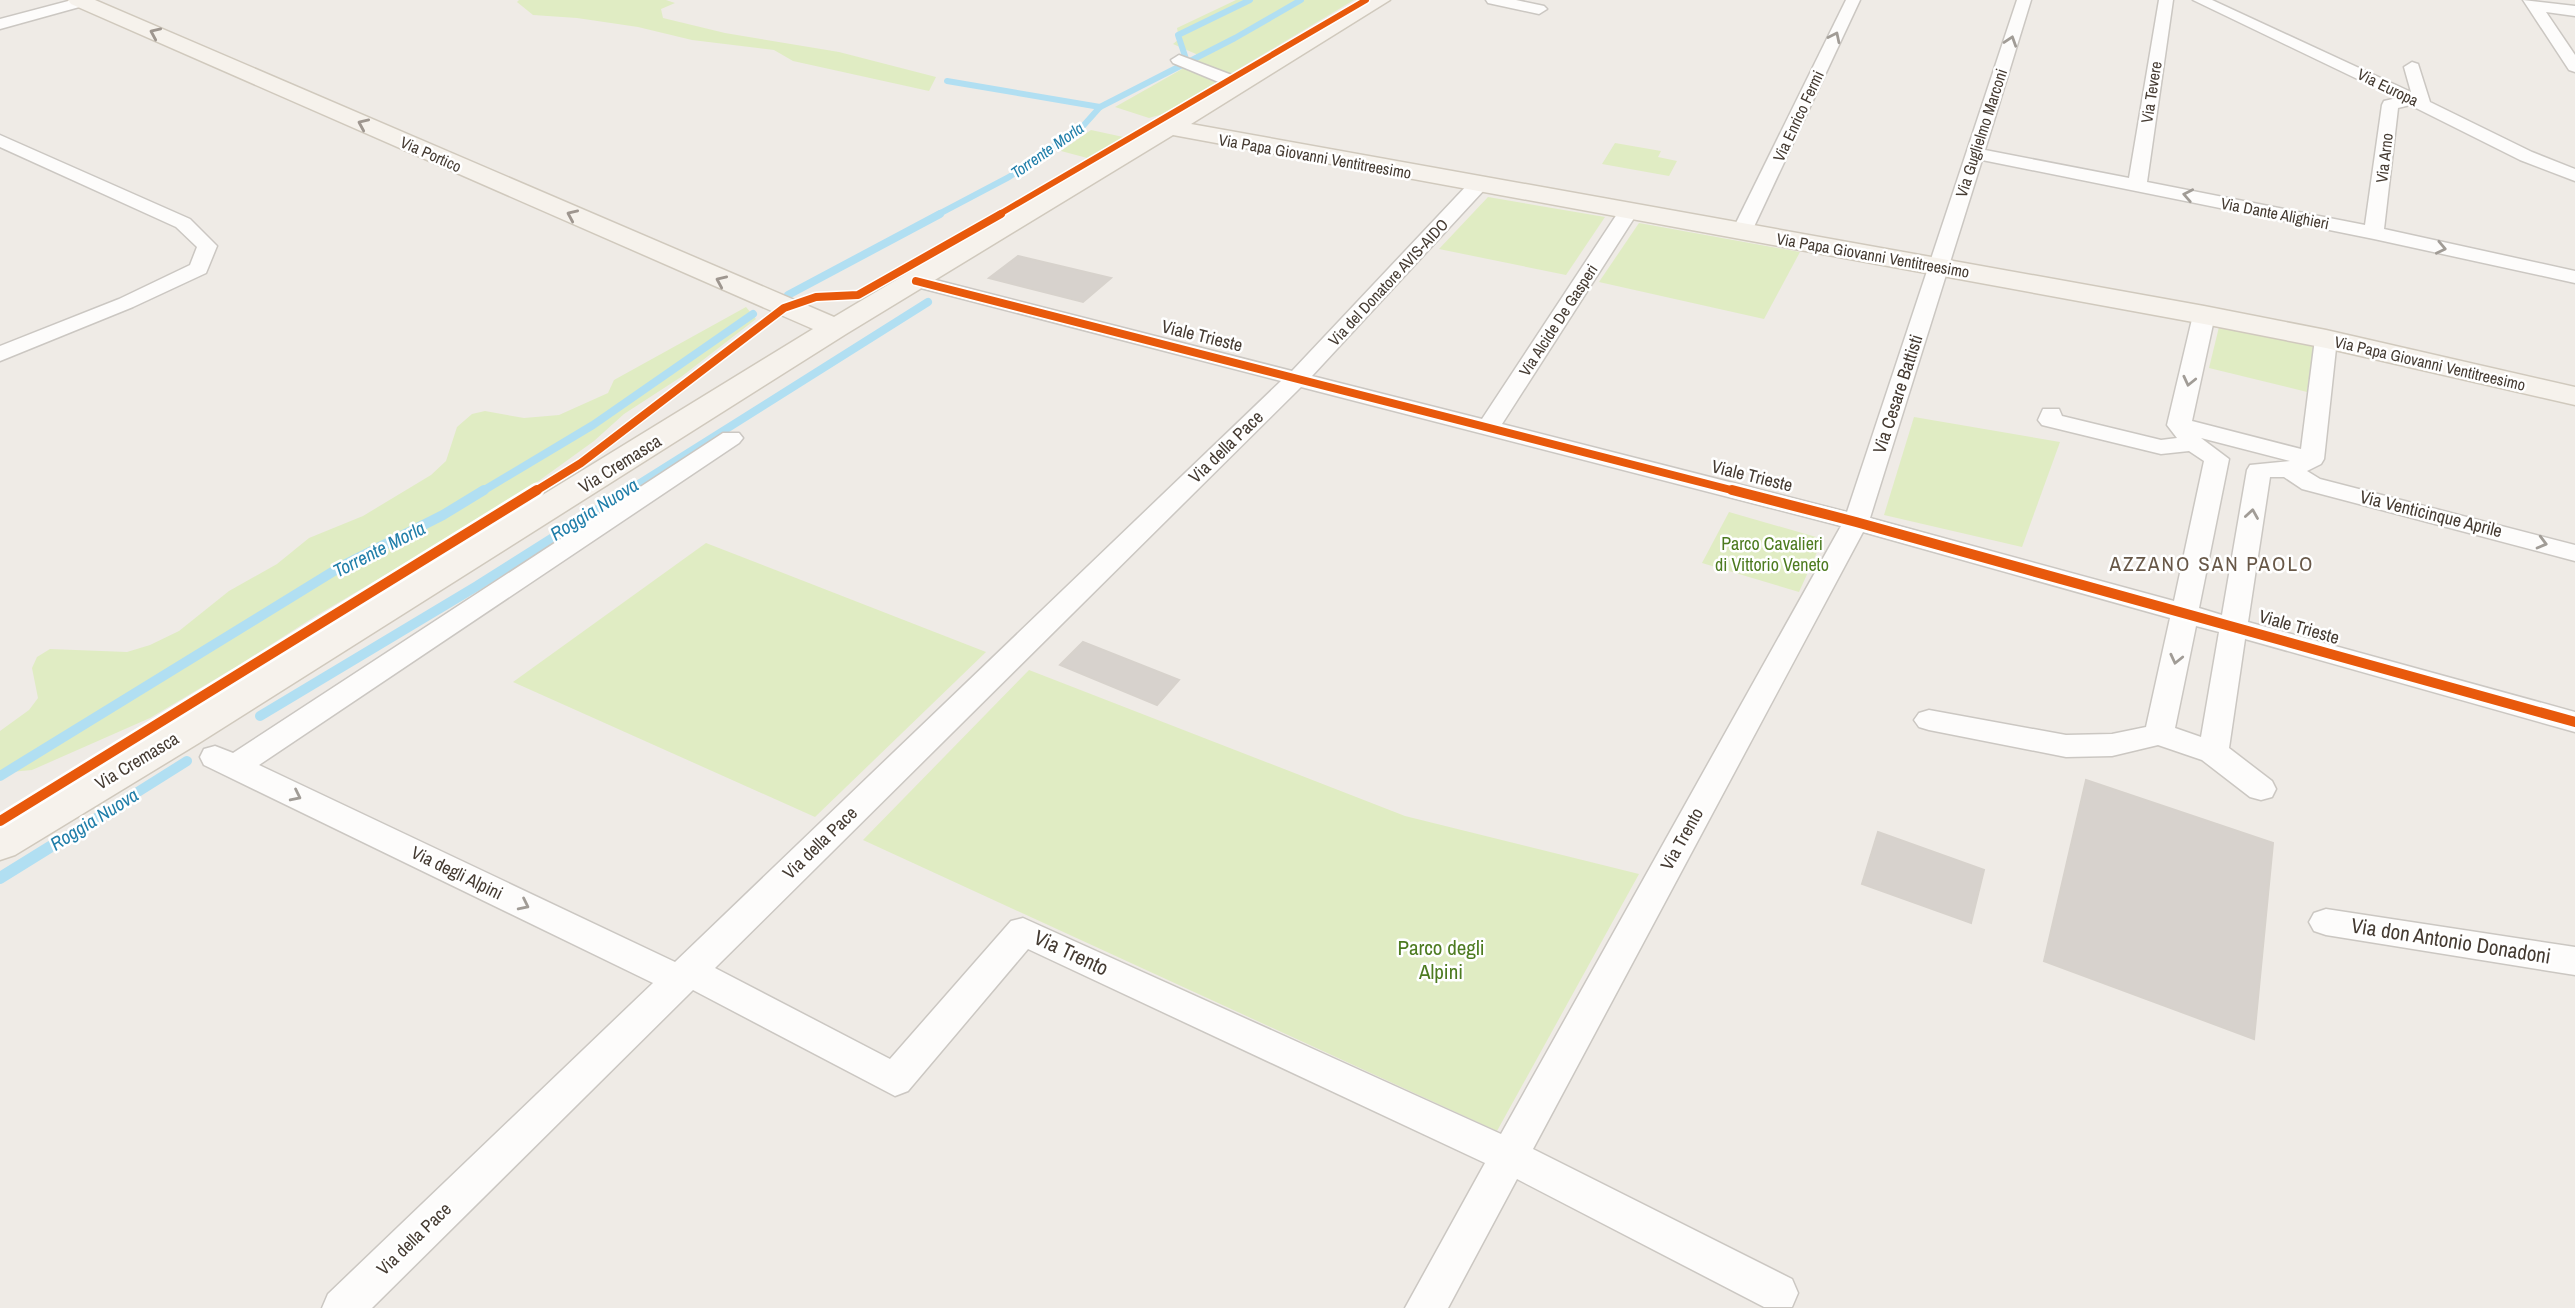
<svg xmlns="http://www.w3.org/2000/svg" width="2575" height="1308" font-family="'Archivo Narrow',sans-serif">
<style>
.green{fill:#e0ecc3}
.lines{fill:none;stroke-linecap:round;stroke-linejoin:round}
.stream-far3{stroke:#b1dff2;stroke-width:6}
.stream-far2{stroke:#b1dff2;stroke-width:8}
.stream-far1{stroke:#b1dff2;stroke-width:10}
.stream{stroke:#b1dff2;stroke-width:12}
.building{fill:#d7d2cd;stroke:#d7d2cc;stroke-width:2}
.street-casing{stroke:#cbc7c2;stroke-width:3}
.secondary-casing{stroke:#d0c9bd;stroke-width:3}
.street{fill:#fdfcfb;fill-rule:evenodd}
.secondary{fill:#f6f2ec;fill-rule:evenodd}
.cycleway-far2-casing{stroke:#fff;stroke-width:9}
.cycleway-far1-casing{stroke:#fff;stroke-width:11}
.cycleway-casing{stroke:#fff;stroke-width:15}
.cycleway-far2{stroke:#e8590c;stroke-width:6}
.cycleway-far1{stroke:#e8590c;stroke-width:8}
.cycleway{stroke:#e8590c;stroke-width:10}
.oneway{stroke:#9e968f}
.oneway2{stroke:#a19c96}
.labels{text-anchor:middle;stroke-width:5;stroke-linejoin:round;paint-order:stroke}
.far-street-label{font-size:16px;fill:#453b32;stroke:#fff}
.far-water-label{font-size:16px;font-style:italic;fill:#207ea9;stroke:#fff}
.street-label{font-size:18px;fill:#453b32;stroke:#fff}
.park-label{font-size:18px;fill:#4d7b20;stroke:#fff}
.water-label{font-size:19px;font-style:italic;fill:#207ea9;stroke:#fff}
.quarter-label{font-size:21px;letter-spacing:2px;fill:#685848;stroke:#fff}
.near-street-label{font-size:21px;fill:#453b32;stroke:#fff}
.near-park-label{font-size:21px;fill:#4d7b20;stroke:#fff}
</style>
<rect width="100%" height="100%" fill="#efebe6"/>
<g class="green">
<polygon points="519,0 666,0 675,3 661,9 663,18 725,33 839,52 936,77 929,91 793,61 774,50 692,40 638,27 577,18 533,15 517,2"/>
<polygon points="1236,0 1354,0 1163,114 1149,118 1115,107 1198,60 1196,54 1173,44 1179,39 1177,28"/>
<polygon points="1091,130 1128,138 1091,159 1061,151"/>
<polygon points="1615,143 1661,151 1658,157 1677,161 1669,176 1602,164"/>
<polygon points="1488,197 1605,217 1566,275 1439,249"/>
<polygon points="1639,223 1800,252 1764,319 1599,282"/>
<polygon points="746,307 756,319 681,377 624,414 594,441 540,480 485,516 314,617 239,665 150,718 32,770 0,773 0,731 29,710 38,698 32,668 37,657 50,649 127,652 150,645 179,631 229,591 277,564 309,538 363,516 431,475 446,461 457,427 472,414 485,411 524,418 559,415 608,393 614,380"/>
<polygon points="2219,327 2314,345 2307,392 2209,368"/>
<polygon points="1914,417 2060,442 2022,547 1884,515"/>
<polygon points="1729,512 1823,539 1799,592 1702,563"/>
<polygon points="706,543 986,652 815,817 513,682"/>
<polygon points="1029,670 1405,816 1639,874 1497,1131 863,840"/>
</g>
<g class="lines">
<g class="stream-far3">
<polyline points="1186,59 1178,35 1250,0"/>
<polyline points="947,81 1100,107"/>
<polyline points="937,215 1009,177 1083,126 1100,107 1235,38 1301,0"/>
</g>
<g class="stream-far2">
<polyline points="788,295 940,214"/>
<polyline points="481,492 593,425 753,314"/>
<polyline points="626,492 928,302"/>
</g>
<g class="stream-far1">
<polyline points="260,716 477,586 629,490"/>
<polyline points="0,776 342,566 443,515 484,490"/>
<polyline points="47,849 187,761"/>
</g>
<polyline class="stream" points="0,878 50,847"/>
</g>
<g class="building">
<polygon points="1018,256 1111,278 1083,302 989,278"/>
<polygon points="1083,642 1179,680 1157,705 1060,665"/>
<polygon points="2086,780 2273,843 2254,1039 2044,961"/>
<polygon points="1878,832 1984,870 1971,923 1862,884"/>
</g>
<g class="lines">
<defs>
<g id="street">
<polygon points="72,0 86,1 83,6 0,29 0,19"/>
<polygon points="1486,0 1516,0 1544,6 1547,9 1539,14 1488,3"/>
<polygon points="1846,0 1860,0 1752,231 1742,237 1735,235 1732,231"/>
<path d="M2017 0H2031L1985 150 2129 178 2159 0H2173L2147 182 2365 225 2382 105 2384 101 2397 98 2193 0H2212L2411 92 2404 67 2412 62 2418 64 2430 102 2532 152 2575 169V181L2520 160 2410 105 2398 108 2384 229 2575 271V283L2374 239 1982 160 1870 518 2174 601 2204 461 2189 451 2161 454 2042 425 2038 420 2043 409H2059L2062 416 2161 440 2177 438 2167 425 2193 315 2197 311H2211L2215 315 2192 421 2301 449 2315 339 2318 334H2334L2337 339 2324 459 2321 464 2307 471 2320 479 2575 545V561L2302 489 2284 477H2270L2248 622 2575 712V732L2245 639 2229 748 2272 781 2276 789 2272 797 2261 800 2250 797 2202 760 2158 745 2112 756 2066 757 1929 730 1919 727 1914 720 1919 713 1929 710 2066 735 2112 734 2146 727 2170 618 1863 532 1533 1149 1792 1279 1798 1293 1792 1307H1764L1517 1179 1448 1308H1405L1485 1163 1028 949 908 1091 895 1096 693 990 372 1308H322L328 1294 653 983 204 765 200 757 204 749 215 746 233 753 723 433H739L743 438 739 443 259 765 675 962 1281 381 909 285 906 281 909 277 916 275 1292 371 1471 181H1485L1487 185 1485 189 1312 376 1482 419 1621 208H1635L1638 212 1502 424 1847 512ZM1301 387 1841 526 1501 1134 1023 918 1011 921 890 1059 715 968ZM2201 438 2290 461 2250 465 2247 470 2222 615 2199 608 2229 459ZM2196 626 2219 632 2201 737 2175 728Z"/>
<polygon points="2523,0 2575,6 2575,16 2546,12 2575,55 2575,72 2569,70"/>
<polygon points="1179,55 1245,80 1247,84 1245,88 1233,88 1173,63 1171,60"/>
<polygon points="0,135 190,219 217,246 206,273 133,307 0,361 0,346 119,299 190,265 197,247 176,227 0,147"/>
<polygon points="2326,909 2575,947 2575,975 2326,935 2314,931 2309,922 2314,913"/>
</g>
<polygon id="secondary" points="68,0 95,0 834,317 1365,0 1390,0 1191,124 2204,306 2326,330 2575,387 2575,405 2326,348 2204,324 1173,135 846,334 199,743 15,855 0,860 0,822 171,723 813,329 71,4"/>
</defs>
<use href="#street" class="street-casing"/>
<use href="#secondary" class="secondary-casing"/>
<use href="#street" class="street"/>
<use href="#secondary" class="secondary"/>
<defs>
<polyline id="cycleway-far2" points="998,215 1366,0"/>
<g id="cycleway-far1">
<polyline points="916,281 1739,492"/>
<polyline points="534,492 581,463 784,308 816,297 858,295 1001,214"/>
</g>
<g id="cycleway">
<polyline points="1732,490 1856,522 2575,722"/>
<polyline points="0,821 537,490"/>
</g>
</defs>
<use href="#cycleway-far2" class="cycleway-far2-casing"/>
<use href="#cycleway-far1" class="cycleway-far1-casing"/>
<use href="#cycleway" class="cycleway-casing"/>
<use href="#cycleway-far2" class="cycleway-far2"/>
<use href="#cycleway-far1" class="cycleway-far1"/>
<use href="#cycleway" class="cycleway"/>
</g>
<defs><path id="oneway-chevron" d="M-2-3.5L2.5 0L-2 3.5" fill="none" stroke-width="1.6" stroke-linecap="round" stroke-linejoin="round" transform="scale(1.75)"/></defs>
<g class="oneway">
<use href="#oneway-chevron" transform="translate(155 33) rotate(-156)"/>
<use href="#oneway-chevron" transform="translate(363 124) rotate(-156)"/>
<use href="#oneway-chevron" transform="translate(572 215) rotate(-156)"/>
<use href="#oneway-chevron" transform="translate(721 281) rotate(-156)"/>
</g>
<g class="oneway2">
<use href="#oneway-chevron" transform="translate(1835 37) rotate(-64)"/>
<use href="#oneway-chevron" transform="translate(2011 41) rotate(-72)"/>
<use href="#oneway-chevron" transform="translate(2188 195) rotate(-169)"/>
<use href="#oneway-chevron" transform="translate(2441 248) rotate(12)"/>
<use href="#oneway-chevron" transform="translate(2189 381) rotate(103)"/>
<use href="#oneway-chevron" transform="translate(2252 514) rotate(-81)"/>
<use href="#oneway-chevron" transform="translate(2542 543) rotate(15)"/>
<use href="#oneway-chevron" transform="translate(2176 659) rotate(103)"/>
<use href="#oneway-chevron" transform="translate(296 796) rotate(26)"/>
<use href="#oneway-chevron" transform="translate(524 905) rotate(26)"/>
</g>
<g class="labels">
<g class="far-street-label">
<text transform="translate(2388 87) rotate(26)" y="6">Via Europa</text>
<text transform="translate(2151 92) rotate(-81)" y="6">Via Tevere</text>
<text transform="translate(1798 116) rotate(-65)" y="6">Via Enrico Fermi</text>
<text transform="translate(1981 133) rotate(-72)" y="6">Via Guglielmo Marconi</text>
<text transform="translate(431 154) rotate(24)" y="6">Via Portico</text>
<text transform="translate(1315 156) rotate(10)" y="6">Via Papa Giovanni Ventitreesimo</text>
<text transform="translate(2384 158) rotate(-83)" y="6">Via Arno</text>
<text transform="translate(2275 213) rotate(11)" y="6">Via Dante Alighieri</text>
<text transform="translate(1873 255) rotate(10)" y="6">Via Papa Giovanni Ventitreesimo</text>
<text transform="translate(1388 282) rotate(-47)" y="6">Via del Donatore AVIS-AIDO</text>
<text transform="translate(1558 320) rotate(-57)" y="6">Via Alcide De Gasperi</text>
<text transform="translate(2430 363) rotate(13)" y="6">Via Papa Giovanni Ventitreesimo</text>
</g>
<g class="far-water-label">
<text transform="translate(1047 150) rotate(-35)" y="6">Torrente Morla</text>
</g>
<g class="street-label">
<text transform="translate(1202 336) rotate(14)" y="6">Viale Trieste</text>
<text transform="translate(1898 394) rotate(-72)" y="6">Via Cesare Battisti</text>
<text transform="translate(1226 447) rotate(-44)" y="6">Via della Pace</text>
<text transform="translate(620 464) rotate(-32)" y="6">Via Cremasca</text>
<text transform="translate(1752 476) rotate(14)" y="6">Viale Trieste</text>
<text transform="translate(2431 514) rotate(14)" y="6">Via Venticinque Aprile</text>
<text transform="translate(2299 627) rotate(16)" y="6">Viale Trieste</text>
<text transform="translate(137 761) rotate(-31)" y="6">Via Cremasca</text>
<text transform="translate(1682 839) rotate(-61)" y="6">Via Trento</text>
<text transform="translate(820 843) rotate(-44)" y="6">Via della Pace</text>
<text transform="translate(457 873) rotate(26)" y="6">Via degli Alpini</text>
<text transform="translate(414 1239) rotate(-44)" y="6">Via della Pace</text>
</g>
<g class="park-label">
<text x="1772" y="550">Parco Cavalieri<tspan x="1772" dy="21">di Vittorio Veneto</tspan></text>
</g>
<g class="water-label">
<text transform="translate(594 509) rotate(-32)" y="7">Roggia Nuova</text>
<text transform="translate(379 549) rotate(-27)" y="7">Torrente Morla</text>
<text transform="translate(94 819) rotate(-32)" y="7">Roggia Nuova</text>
</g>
<g class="quarter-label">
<text x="2212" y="571">AZZANO SAN PAOLO</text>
</g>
<g class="near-street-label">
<text transform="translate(2451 941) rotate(9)" y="7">Via don Antonio Donadoni</text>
<text transform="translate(1071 953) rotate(25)" y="7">Via Trento</text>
</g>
<g class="near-park-label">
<text x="1441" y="955">Parco degli<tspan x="1441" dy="24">Alpini</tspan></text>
</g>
</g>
</svg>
